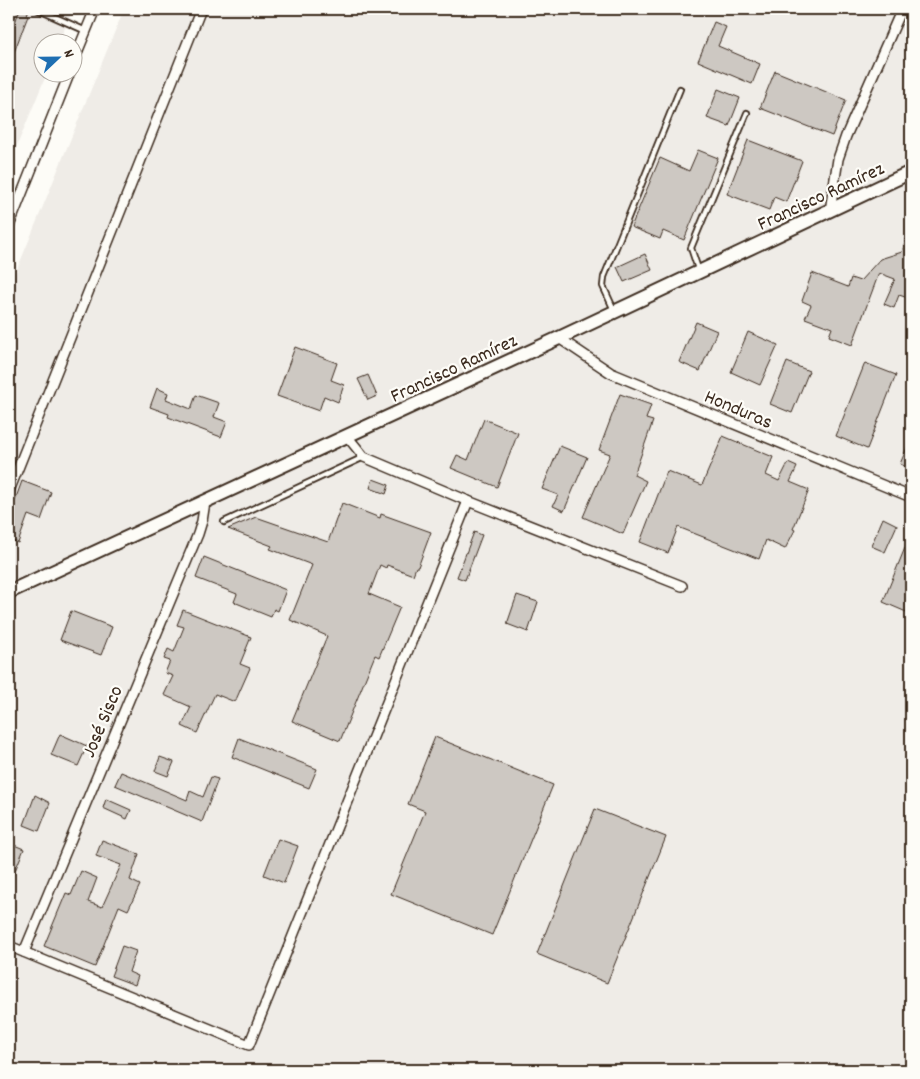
<svg xmlns="http://www.w3.org/2000/svg" width="920" height="1079" font-family="Dekko,sans-serif">
<style>
.built{fill:#efece7}
.building{fill:#cdc8c2;stroke:#3b2a1e}
.lines{fill:none;stroke-linecap:round;stroke-linejoin:round}
.lane-casing{stroke:#3b2a1e;stroke-width:8}
.street-casing{stroke:#3b2a1e;stroke-width:12}
.secondary-casing{stroke:#3b2a1e;stroke-width:16}
.lane{stroke:#fdfcf7;stroke-width:4.5}
.street{stroke:#fdfcf7;stroke-width:9}
.secondary{stroke:#fdfcf7;stroke-width:12}
.labels{text-anchor:middle;stroke-width:4.5;stroke-linejoin:round;paint-order:stroke}
.street-label{font-size:20px;fill:#3b2a1e;stroke:#fdfcf7}
</style>
<rect width="100%" height="100%" fill="#fdfcf7"/>
<filter id="ink" filterUnits="userSpaceOnUse"><feTurbulence type="fractalNoise" baseFrequency=".02" numOctaves="2"/><feDisplacementMap in="SourceGraphic" scale="10" xChannelSelector="R" yChannelSelector="G"/><feConvolveMatrix kernelMatrix="1 2 1 2 8 2 1 2 1" color-interpolation-filters="sRGB"/></filter>
<g filter="url(#ink)">
<g class="built">
<polygon points="9,9 73,9 59,42 42,42 42,72 47,73 9,165"/>
<polygon points="124,9 911,9 911,1070 24,1070 9,1064 9,289"/>
</g>
<g class="building">
<polygon points="20,9 29,9 27,15 28,16 9,65 9,29 12,30"/>
<polygon points="714,22 726,27 718,46 760,64 752,84 698,61"/>
<polygon points="775,71 846,100 832,136 760,108"/>
<polygon points="718,89 740,98 729,126 707,118"/>
<polygon points="748,140 802,161 786,202 774,197 769,210 727,194"/>
<polygon points="698,150 718,158 684,240 663,231 660,239 631,227 660,158 689,171"/>
<polygon points="909,229 911,229 911,289 908,298 899,295 894,308 884,304 895,279 879,273 852,345 829,336 832,328 805,318 811,305 802,301 812,273 848,287 851,278 860,281 880,259 902,252"/>
<polygon points="645,254 652,270 624,282 617,267"/>
<polygon points="696,322 717,331 700,371 679,362"/>
<polygon points="748,332 778,345 760,385 731,372"/>
<polygon points="295,347 337,363 331,380 344,385 338,402 324,396 319,411 277,396"/>
<polygon points="787,362 809,371 792,413 770,404"/>
<polygon points="865,363 896,375 867,449 836,436"/>
<polygon points="368,375 377,396 368,400 358,379"/>
<polygon points="157,388 168,393 166,399 191,409 196,395 219,403 214,417 227,422 221,437 168,417 169,414 150,407"/>
<polygon points="620,394 651,405 646,419 653,421 634,475 646,481 623,534 583,517 610,454 599,450"/>
<polygon points="484,419 518,433 497,487 451,468 457,455 468,460"/>
<polygon points="723,436 773,457 766,475 779,481 788,463 797,467 790,482 809,490 793,529 795,530 785,549 766,540 759,559 678,527 668,553 640,542 667,471 702,485"/>
<polygon points="911,438 911,469 900,464"/>
<polygon points="560,446 587,457 564,511 553,506 558,495 542,489"/>
<polygon points="373,479 389,485 386,494 370,488"/>
<polygon points="22,481 51,492 41,520 28,515 18,543 9,539 9,517"/>
<polygon points="342,503 380,518 381,514 431,532 418,567 416,567 413,575 387,565 386,568 380,565 369,594 400,607 379,657 375,655 340,741 292,721 327,636 290,620 312,565 270,549 272,546 228,529 256,517 328,542"/>
<polygon points="883,518 897,525 885,552 871,546"/>
<polygon points="474,532 482,535 465,580 457,577"/>
<polygon points="911,533 911,614 883,602"/>
<polygon points="204,557 286,590 278,611 274,609 271,617 234,602 237,594 196,578"/>
<polygon points="517,595 538,602 528,632 507,624"/>
<polygon points="183,610 251,637 240,664 250,668 235,702 215,694 197,733 182,726 191,707 164,695 173,676 165,673 170,661 164,659 168,649 174,652 184,627 177,625"/>
<polygon points="71,611 112,627 101,655 60,640"/>
<polygon points="60,734 87,746 78,766 51,755"/>
<polygon points="435,737 553,785 492,935 391,894 425,811 408,804"/>
<polygon points="239,738 317,769 309,788 232,757"/>
<polygon points="160,757 174,762 168,776 155,771"/>
<polygon points="121,772 187,800 190,791 203,797 211,777 218,779 202,822 115,785"/>
<polygon points="35,795 50,803 39,831 24,825"/>
<polygon points="106,799 131,810 127,819 103,808"/>
<polygon points="595,809 666,837 607,983 537,954"/>
<polygon points="278,839 298,846 284,883 264,875"/>
<polygon points="102,840 139,854 130,880 140,885 128,910 119,906 95,967 44,946 66,893 71,895 81,871 97,878 88,902 102,907 121,865 96,856"/>
<polygon points="9,843 24,849 9,885"/>
<polygon points="122,946 136,951 129,972 138,976 135,985 111,976"/>
</g>
<g class="lines">
<defs>
<g id="lane">
<polyline points="37,9 86,31"/>
<polyline points="699,272 691,248 747,113"/>
<polyline points="614,310 603,286 604,277 680,89"/>
<polyline points="224,522 364,457"/>
</g>
<g id="street">
<polyline points="72,65 95,9"/>
<polyline points="830,211 838,159 846,136 902,9"/>
<polyline points="9,226 70,72"/>
<polyline points="559,338 611,373 911,497"/>
<polyline points="347,436 364,457 468,501 682,586"/>
<polyline points="9,491 201,9"/>
<polyline points="9,946 249,1045 468,501"/>
<polyline points="24,952 198,534 202,521 205,502"/>
</g>
<polyline id="secondary" points="9,592 559,338 911,172"/>
</defs>
<use href="#lane" class="lane-casing"/>
<use href="#street" class="street-casing"/>
<use href="#secondary" class="secondary-casing"/>
<use href="#lane" class="lane"/>
<use href="#street" class="street"/>
<use href="#secondary" class="secondary"/>
</g>
</g>
<g class="labels">
<g class="street-label">
<text transform="translate(820 195) rotate(-25)" y="7">Francisco Ramírez</text>
<text transform="translate(453 367) rotate(-25)" y="7">Francisco Ramírez</text>
<text transform="translate(739 408) rotate(23)" y="7">Honduras</text>
<text transform="translate(101 721) rotate(-67)" y="7">José Sisco</text>
</g>
</g>
<rect width="920" height="1079" fill="none" stroke="#fdfcf7" stroke-width="30"/>
<rect x="15" y="15" width="890" height="1049" fill="none" stroke="#3b2a1e" stroke-width="2" filter="url(#ink)"/>
<g transform="translate(58 58) rotate(68)"><circle r="24" fill="#fdfcf7" stroke="#afa8a0"/>
<path d="M0-4L9 19L0 12L-9 19Z" fill="#1f6fb2"/>
<text y="-8" font-size="14" font-weight="bold" text-anchor="middle" fill="#3b2a1e">N</text>
</g>
</svg>
